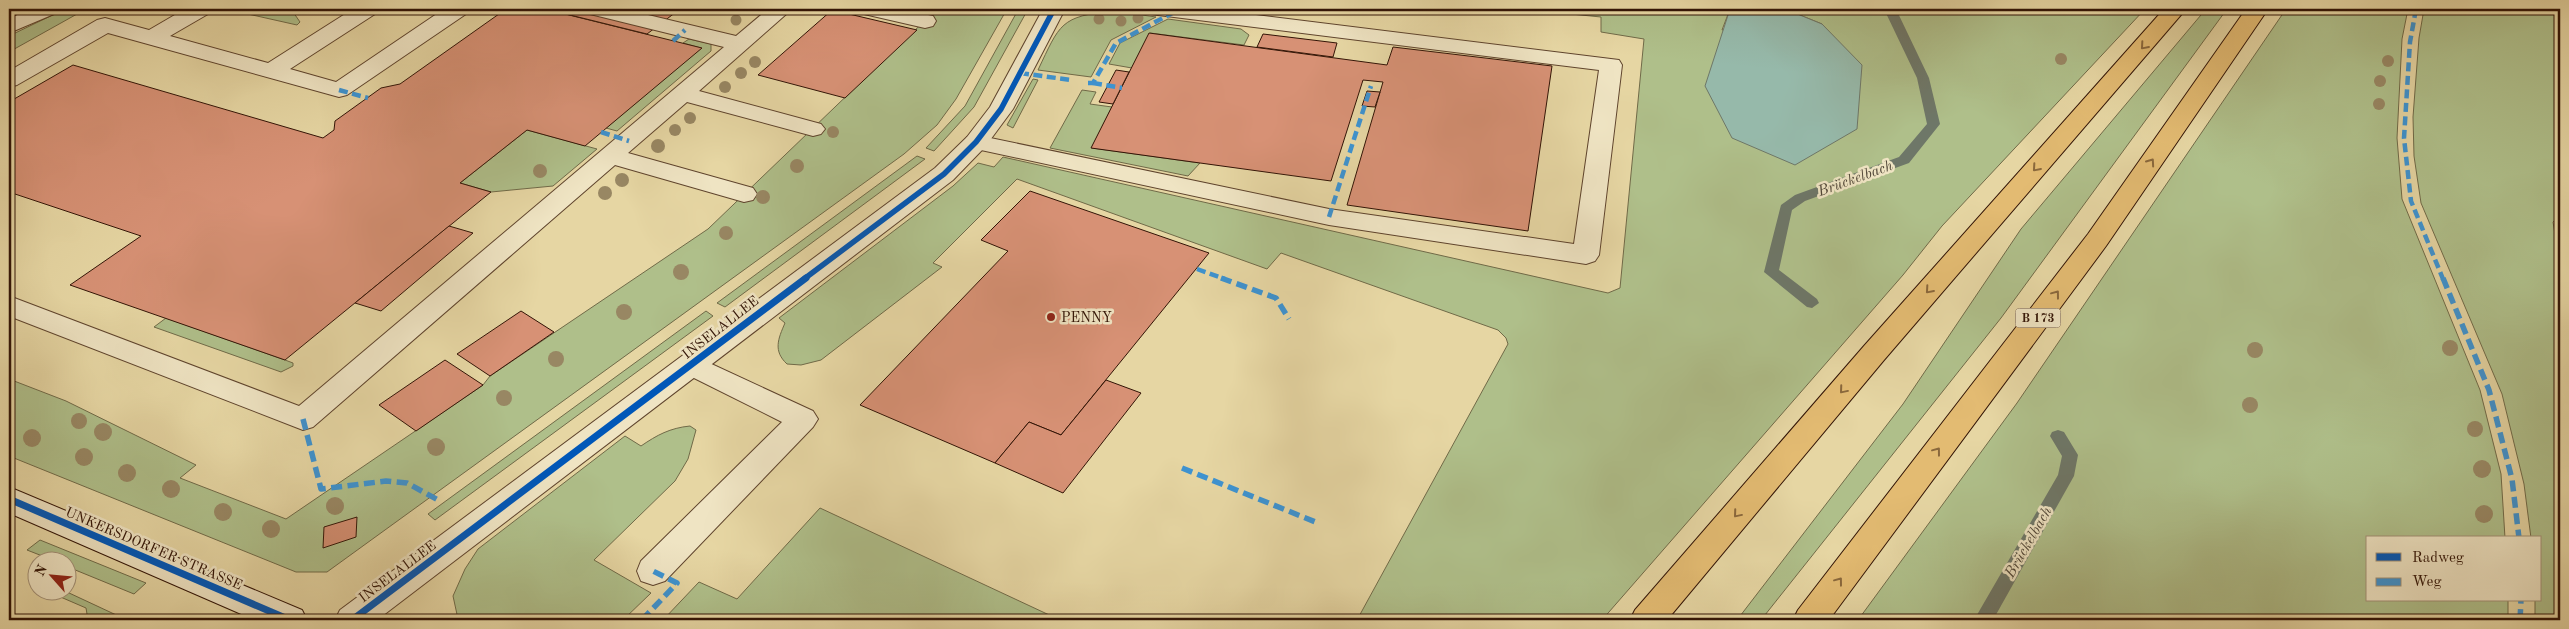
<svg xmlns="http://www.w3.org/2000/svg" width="2569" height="629" font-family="'Old Standard TT',serif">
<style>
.green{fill:#afbf8a;stroke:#706a48}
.water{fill:#96b9aa;stroke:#6e7768}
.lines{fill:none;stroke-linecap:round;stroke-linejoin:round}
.stream{fill:#6e7768;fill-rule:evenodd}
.building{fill:#d79175;stroke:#321406}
.lane-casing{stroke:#5f442d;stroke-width:2}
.street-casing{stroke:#5f442d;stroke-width:2}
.secondary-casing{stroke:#321406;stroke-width:2}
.primary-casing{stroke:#321406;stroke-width:2}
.lane{fill:#efe4c3;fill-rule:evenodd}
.street{fill:#efe4c3;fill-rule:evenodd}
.secondary{fill:#efe4c3;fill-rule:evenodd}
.primary{fill:#e3bb72;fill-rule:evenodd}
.quiet-far1{stroke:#3d93d1;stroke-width:4.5;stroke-dasharray:9 4.5;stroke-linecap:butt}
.quiet{stroke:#3d93d1;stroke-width:5.5;stroke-dasharray:11 5.5;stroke-linecap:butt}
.cycleway-far1-casing{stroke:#efe4c3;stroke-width:8}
.cycleway-casing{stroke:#efe4c3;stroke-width:10}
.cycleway-far1{stroke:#0057b8;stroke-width:5.5}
.cycleway{stroke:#0057b8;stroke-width:7}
.tree{fill:#988763}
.oneway{stroke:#8a683c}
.poi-dot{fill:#8f2418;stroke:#efe4c3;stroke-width:2}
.labels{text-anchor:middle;stroke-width:5;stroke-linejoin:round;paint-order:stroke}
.shield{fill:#efe4c3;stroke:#6b523f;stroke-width:1}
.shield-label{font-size:12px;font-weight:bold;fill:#321406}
.poi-label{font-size:14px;fill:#321406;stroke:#efe4c3;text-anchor:start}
.street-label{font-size:14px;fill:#321406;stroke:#efe4c3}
.water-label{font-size:15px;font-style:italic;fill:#504637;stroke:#efe4c3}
</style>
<rect width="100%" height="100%" fill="#e6d6a3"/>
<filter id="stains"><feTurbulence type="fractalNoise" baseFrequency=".004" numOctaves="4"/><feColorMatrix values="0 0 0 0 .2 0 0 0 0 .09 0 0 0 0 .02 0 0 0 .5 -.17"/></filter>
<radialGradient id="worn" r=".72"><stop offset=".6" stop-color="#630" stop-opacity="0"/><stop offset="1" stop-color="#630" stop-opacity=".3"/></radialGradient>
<g class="green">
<polygon points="65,9 86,9 9,52 9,36"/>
<polygon points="237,9 291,9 300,22 297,25 239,12"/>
<polygon points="937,9 1007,9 956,99 937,125 904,154 327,572 296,572 9,456 9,379 66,401 196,465 180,478 286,519 483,385 490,376 708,229"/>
<path d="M1561 9H1730L1722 30 1822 24 1785 9H2145L1942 226 1903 275 1602 620H1357L1508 344 1506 338 1498 330 1281 253 1267 269 1017 179 933 263 942 267 821 360 801 365 787 364C773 351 778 339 785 323L779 318 953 186 978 163 994 167 1003 157 1608 293 1620 288 1644 39 1601 32V17L1561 13Z"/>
<polygon points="2206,9 2227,9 2001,318 1761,620 1737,620 1903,404 2021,229"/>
<polygon points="2286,9 2408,9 2402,39 2397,138 2402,199 2480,390 2501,474 2505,538 2368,538 2368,600 2508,600 2508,620 1858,620 2017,403"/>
<polygon points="2424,9 2560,9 2560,215 2553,222 2556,240 2560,245 2560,620 2535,620 2535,600 2540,600 2540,538 2531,538 2524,484 2502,394 2421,203 2414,156 2413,117 2419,38"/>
<polygon points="1018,10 1027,11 974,107 934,151 926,148 965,106"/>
<path d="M1114 11 1156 17 1111 40 1091 77 1038 70C1060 24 1060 16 1114 11Z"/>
<polygon points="1168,19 1241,29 1249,35 1244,45 1150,33 1132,68 1109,64 1120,43"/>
<polygon points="689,39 711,44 711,51 617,131 606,128 701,48 683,43"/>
<polygon points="1033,79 1038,80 1013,128 1007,125"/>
<polygon points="1082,90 1096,92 1090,104 1112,107 1092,148 1200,163 1188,176 1050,148"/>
<polygon points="527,130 597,149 553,186 491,192 460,183"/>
<polygon points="917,156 925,159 725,307 717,303"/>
<polygon points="706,311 713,316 435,520 428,514"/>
<polygon points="166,318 285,360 293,363 293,366 281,372 154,327"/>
<path d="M690 426 696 430 688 459 675 481 594 560 651 593 623 620 458 619 453 596 465 569 478 549 625 436 641 446C657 435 670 428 690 426Z"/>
<polygon points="820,508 1060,620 663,620 699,582 737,599"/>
<polygon points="40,540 146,583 134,594 68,567 68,562 55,561 27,550"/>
<polygon points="49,592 67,592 127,620 88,620 86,608"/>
</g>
<polygon class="water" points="1730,9 1785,9 1822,24 1862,65 1857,129 1795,165 1732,138 1705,86"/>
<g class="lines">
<g class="stream">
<polygon points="1884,9 1896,9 1929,78 1940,124 1909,163 1805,201 1792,210 1779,270 1817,299 1819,303 1812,308 1807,307 1764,272 1781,205 1795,195 1899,157 1927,124 1917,78"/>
<polygon points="2058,430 2064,432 2078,455 2074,476 1993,620 1974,620 2058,475 2062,456 2050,436 2052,432"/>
</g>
</g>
<g class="building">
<polygon points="506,9 545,9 702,48 585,146 527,130 460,183 491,192 285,360 70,285 141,236 9,192 9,102 73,65 323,138 334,130 335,121 381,88 400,84"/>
<polygon points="572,9 680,9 647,34 566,14"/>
<polygon points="832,10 917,30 845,98 758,75"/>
<polygon points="1149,33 1387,65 1393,47 1552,66 1528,231 1347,205 1383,82 1363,80 1331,181 1091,148"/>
<polygon points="1263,34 1337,43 1333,57 1257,47"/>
<polygon points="1116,70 1129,72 1113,104 1099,102"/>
<polygon points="1367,91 1380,92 1375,107 1362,106"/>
<polygon points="1030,191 1209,253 1061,435 1029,422 995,463 860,405 1008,251 981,240"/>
<polygon points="449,226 473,233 381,311 355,303"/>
<polygon points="521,311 554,332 490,376 457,354"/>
<polygon points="445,360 483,385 416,431 379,405"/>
<polygon points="1106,380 1141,393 1063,493 995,463 1029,422 1061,435"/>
<polygon points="357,517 356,537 323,548 324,527"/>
</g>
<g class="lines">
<defs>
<g id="lane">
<polygon points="185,9 211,9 208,14 170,36 268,63 353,9 378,9 375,14 290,69 336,82 444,9 469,9 466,14 347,95 339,97 108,33 17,85 9,87 9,71 97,20 105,18 149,30"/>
<polygon points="587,9 623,9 736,36 768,9 792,9 699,91 821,124 825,129 821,134 813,136 687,102 628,153 753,188 757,194 753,200 744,202 615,165 313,427 303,430 9,316 9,296 299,406 724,47 590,14"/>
<polygon points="861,9 899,9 933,16 936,21 933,26 925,28 864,14"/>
<polygon points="1147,9 1208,9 1619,60 1622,65 1599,255 1595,261 1586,264 1329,225 967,147 964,142 967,137 976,135 1329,209 1574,244 1599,70 1158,15 1150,14"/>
<polygon points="692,355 813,411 818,419 813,427 665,581 653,585 641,581 637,571 641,561 782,422 682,372 678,365 682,358"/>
</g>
<g id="street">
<polygon points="30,9 57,9 54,14 9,33 9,19"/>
<polygon points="1043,9 1065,9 1013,109 985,147 953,180 377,620 335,620 340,610 935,168 967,137 990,107"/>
</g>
<polygon id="secondary" points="9,487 302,610 307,620 255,620 9,513"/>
<g id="primary">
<polygon points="2164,9 2186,9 1884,360 1667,620 1630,620 1635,610 1864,346"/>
<polygon points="2246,9 2268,9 2106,246 1829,620 1793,620 1798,610 2088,234"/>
</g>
</defs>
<use href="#lane" class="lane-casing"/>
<use href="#street" class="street-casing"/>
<use href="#secondary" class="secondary-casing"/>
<use href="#primary" class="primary-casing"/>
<use href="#lane" class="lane"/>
<use href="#street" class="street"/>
<use href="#secondary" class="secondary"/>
<use href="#primary" class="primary"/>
<g class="quiet-far1">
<polyline points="2416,9 2410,42 2404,138 2411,201 2443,279"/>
<polyline points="673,41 685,30"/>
<polyline points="1020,73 1071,80"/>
<polyline points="1088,83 1093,83 1116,43 1176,11"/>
<polyline points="1093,83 1122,88"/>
<polyline points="339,90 368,98"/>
<polyline points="601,132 629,141"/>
<polyline points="1329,217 1371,86"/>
<polyline points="1197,269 1225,279"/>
</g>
<g class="quiet">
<polyline points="1221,278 1276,298 1289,319"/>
<polyline points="2443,278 2489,390 2512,479 2519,538"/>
<polyline points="303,419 321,489 386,481 407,483 438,500"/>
<polyline points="1182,468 1318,523"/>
<polyline points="642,620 677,583 653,571"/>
<polyline points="2520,620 2521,600"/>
</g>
<defs>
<polyline id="cycleway-far1" points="804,279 944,174 976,142 1001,109 1054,9"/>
<g id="cycleway">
<polyline points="9,499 290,620"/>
<polyline points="352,620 806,278"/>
</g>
</defs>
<use href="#cycleway-far1" class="cycleway-far1-casing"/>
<use href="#cycleway" class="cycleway-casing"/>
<use href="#cycleway-far1" class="cycleway-far1"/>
<use href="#cycleway" class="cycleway"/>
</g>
<g class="tree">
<circle cx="1138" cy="18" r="5.5"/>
<circle cx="1099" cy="19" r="5.5"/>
<circle cx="736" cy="20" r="5.5"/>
<circle cx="1121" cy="21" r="5.5"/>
<circle cx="2061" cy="59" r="6"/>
<circle cx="2388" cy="61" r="6"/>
<circle cx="755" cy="62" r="6"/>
<circle cx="741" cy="73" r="6"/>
<circle cx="2380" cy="81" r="6"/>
<circle cx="725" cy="87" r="6"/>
<circle cx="2379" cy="104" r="6"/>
<circle cx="690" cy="118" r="6"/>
<circle cx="675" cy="130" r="6"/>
<circle cx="833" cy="132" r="6"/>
<circle cx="658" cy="146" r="7"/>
<circle cx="797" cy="166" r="7"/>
<circle cx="540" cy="171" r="7"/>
<circle cx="622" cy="180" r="7"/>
<circle cx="605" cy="193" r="7"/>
<circle cx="763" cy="197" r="7"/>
<circle cx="726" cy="233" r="7"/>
<circle cx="681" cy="272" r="8"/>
<circle cx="624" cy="312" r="8"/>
<circle cx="2450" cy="348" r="8"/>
<circle cx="2255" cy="350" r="8"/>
<circle cx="556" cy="359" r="8"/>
<circle cx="504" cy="398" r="8"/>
<circle cx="2250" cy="405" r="8"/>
<circle cx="79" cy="421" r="8"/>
<circle cx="2475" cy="429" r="8"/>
<circle cx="103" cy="432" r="9"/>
<circle cx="32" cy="438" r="9"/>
<circle cx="436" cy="447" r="9"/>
<circle cx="84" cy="457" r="9"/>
<circle cx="2482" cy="469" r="9"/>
<circle cx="127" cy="473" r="9"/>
<circle cx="171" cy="489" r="9"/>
<circle cx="335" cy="506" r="9"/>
<circle cx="223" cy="512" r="9"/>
<circle cx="2484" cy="514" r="9"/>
<circle cx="271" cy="529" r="9"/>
</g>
<defs><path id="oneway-chevron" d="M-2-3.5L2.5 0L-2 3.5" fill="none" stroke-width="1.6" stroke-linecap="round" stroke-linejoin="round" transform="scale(1.25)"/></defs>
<g class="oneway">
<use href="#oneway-chevron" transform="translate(2144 46) rotate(131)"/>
<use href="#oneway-chevron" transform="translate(2151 162) rotate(-55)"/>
<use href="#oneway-chevron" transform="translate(2036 168) rotate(131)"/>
<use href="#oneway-chevron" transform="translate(1929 290) rotate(131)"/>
<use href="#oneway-chevron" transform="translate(2056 294) rotate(-53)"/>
<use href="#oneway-chevron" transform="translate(1843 390) rotate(130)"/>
<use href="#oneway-chevron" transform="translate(1937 451) rotate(-53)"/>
<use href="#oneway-chevron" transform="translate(1737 514) rotate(130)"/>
<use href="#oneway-chevron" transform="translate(1839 581) rotate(-53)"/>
</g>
<circle class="poi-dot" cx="1051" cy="317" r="5"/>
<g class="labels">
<rect class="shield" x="2015.5" y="308.5" width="45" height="19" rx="4"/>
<g class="shield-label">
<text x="2038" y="322">B 173</text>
</g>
<g class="poi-label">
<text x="1061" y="322">PENNY</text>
</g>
<g class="street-label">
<text transform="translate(720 327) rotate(-38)" y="5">INSELALLEE</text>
<text transform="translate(154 548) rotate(23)" y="5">UNKERSDORFER STRASSE</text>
<text transform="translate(397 571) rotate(-37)" y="5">INSELALLEE</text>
</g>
<g class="water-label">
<text transform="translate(1855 178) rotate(-20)" y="5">Brückelbach</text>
<text transform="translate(2028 542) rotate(-60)" y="5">Brückelbach</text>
</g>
</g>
<rect width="2569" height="629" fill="none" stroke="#e6d6a3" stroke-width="30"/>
<rect x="10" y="10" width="2549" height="609" fill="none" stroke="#321406" stroke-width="2.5"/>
<rect x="15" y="15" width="2539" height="599" fill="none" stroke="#321406"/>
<rect x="2366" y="536" width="175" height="65" fill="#efe4c3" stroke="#a39177"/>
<rect x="2376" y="553" width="25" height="8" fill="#0057b8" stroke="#a39177"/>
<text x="2412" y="562" font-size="15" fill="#321406">Radweg</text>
<rect x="2376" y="578" width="25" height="8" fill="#3d93d1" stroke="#a39177"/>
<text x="2412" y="586" font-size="15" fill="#321406">Weg</text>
<g transform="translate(52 576) rotate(297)"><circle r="24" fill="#efe4c3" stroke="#a39177"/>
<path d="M0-4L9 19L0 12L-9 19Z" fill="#8f2418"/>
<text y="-8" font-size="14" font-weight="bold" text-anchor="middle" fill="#321406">N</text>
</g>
<rect width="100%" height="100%" filter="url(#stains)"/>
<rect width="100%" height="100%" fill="url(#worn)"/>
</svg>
